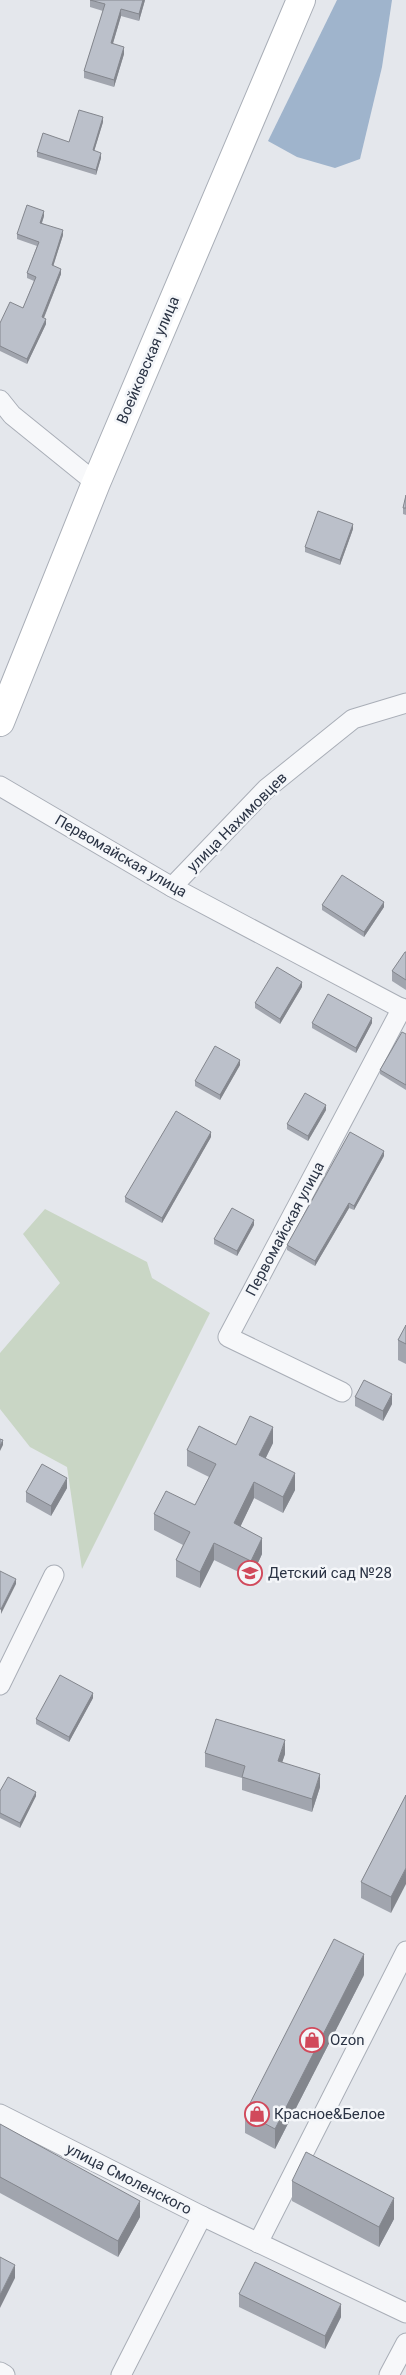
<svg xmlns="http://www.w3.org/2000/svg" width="406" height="2375" font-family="Roboto,sans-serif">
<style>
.green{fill:#c9d6c5}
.water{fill:#9fb4cc}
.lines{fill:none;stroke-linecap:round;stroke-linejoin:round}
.street-casing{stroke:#a9aeb7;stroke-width:21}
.secondary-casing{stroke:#a9aeb7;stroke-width:30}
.street{stroke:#f7f8fa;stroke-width:19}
.secondary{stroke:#fff;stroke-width:28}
.wall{fill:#a1a5ae}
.shaded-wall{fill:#83868d}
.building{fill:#bbc0ca;stroke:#83868d}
.labels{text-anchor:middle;stroke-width:5;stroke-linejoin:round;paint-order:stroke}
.street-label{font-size:15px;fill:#2b3445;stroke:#f4f6f9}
.poi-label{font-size:15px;fill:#2b3445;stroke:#f4f6f9;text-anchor:start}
</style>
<rect width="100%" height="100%" fill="#e4e7ec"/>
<polygon class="green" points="45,1209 147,1262 152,1278 210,1313 82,1569 67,1467 30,1447 0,1409 0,1353 60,1283 23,1234"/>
<polygon class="water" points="337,0 392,0 382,67 360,159 335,168 297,157 268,141"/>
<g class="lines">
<defs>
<g id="street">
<polyline points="0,400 12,415 96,483"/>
<polyline points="0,786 172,887 406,1011"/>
<polyline points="172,887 266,789 353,719 406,703"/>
<polyline points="342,1392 228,1337 402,1008"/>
<polyline points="0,1685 54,1575"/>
<polyline points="0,2114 202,2216 406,2313"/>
<polyline points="258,2243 406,1951"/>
<polyline points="0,2372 5,2375"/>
<polyline points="121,2375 202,2216"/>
<polyline points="389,2375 406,2343"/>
</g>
<polyline id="secondary" points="0,722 96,483 301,0"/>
</defs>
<use href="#street" class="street-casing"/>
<use href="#secondary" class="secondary-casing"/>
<use href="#street" class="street"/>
<use href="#secondary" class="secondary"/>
</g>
<g class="wall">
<polygon points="90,0 145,0 139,21 121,16 113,43 124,54 114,87 84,78 84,71 103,11 90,7"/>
<polygon points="103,122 94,151 101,158 96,175 37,157 37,152 69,142"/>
<polygon points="44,216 42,223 63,235 53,266 61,274 44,318 46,324 27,364 0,351 0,323 23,308 34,281 27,278 27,273 37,246 17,239 17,234"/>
<polygon points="406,495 406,515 403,514 403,508"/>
<polygon points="353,529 340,565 305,552 305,547"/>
<polygon points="322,905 384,907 364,937 322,910"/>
<polygon points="406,952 406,990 392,981 392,971"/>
<polygon points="302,987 280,1024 255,1008 255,1003"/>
<polygon points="312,1023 372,1023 356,1053 312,1028"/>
<polygon points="406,1034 406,1090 380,1074 380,1070"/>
<polygon points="240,1065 220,1100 195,1086 195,1081"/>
<polygon points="326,1110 308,1141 287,1129 287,1124"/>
<polygon points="211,1137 162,1223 125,1202 125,1197"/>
<polygon points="384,1156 354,1210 349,1208 315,1266 287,1250 287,1245"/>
<polygon points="254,1225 237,1256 214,1244 214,1239"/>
<polygon points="406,1325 406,1364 398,1360 398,1340"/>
<polygon points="355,1397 392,1404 383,1421 355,1406"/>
<polygon points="273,1443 265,1459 295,1490 283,1513 254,1498 240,1527 262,1554 251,1578 214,1560 200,1588 176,1577 176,1560 183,1545 154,1530 154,1514 195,1505 209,1477 187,1466 187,1450 236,1445"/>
<polygon points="67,1488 51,1516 26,1502 26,1492"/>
<polygon points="93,1698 69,1742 36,1724 36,1719"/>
<polygon points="205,1753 285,1754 282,1762 320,1787 312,1812 242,1790 242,1778 205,1767"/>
<polygon points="0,1791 36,1796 20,1828 0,1818"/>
<polygon points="406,1795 391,1913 361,1898 361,1882"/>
<polygon points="364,1975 275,2149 245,2133 245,2113"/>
<polygon points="0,2124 140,2217 118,2257 0,2193"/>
<polygon points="292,2181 394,2219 379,2247 292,2201"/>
<polygon points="239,2294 341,2317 325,2349 239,2307"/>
</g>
<g class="shaded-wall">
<polygon points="143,0 145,0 139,21 139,14"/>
<polygon points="121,9 121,16 111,50 111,43"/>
<polygon points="124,47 124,54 114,87 114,80"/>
<polygon points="103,117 103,122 93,155 93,150"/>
<polygon points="101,153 101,158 96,175 96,170"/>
<polygon points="44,211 44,216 40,228 40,223"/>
<polygon points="63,230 63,235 52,270 52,265"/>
<polygon points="61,269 61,274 42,322 42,317"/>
<polygon points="46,319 46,324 27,364 27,359"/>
<polygon points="353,524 353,529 340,565 340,560"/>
<polygon points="384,902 384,907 364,937 364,932"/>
<polygon points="302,982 302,987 280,1024 280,1019"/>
<polygon points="372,1018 372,1023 356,1053 356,1048"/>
<polygon points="240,1060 240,1065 220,1100 220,1095"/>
<polygon points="326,1105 326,1110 308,1141 308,1136"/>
<polygon points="211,1132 211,1137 162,1223 162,1218"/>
<polygon points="384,1151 384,1156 354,1210 354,1206"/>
<polygon points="349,1203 349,1208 315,1266 315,1261"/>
<polygon points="254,1220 254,1225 237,1256 237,1251"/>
<polygon points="392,1394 392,1404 383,1421 383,1411"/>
<polygon points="273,1427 273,1443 259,1472 259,1455"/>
<polygon points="3,1440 3,1445 0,1451 0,1446"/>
<polygon points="295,1473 295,1490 283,1513 283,1497"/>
<polygon points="67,1478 67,1488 51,1516 51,1506"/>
<polygon points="254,1482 254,1498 234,1540 234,1523"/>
<polygon points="262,1538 262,1554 251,1578 251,1561"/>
<polygon points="214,1543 214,1560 200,1588 200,1572"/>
<polygon points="16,1579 16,1584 1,1614 1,1609"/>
<polygon points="93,1693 93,1698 69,1742 69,1737"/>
<polygon points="285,1740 285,1754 278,1775 278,1761"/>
<polygon points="320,1774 320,1787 312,1812 312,1799"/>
<polygon points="36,1792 36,1796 20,1828 20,1823"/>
<polygon points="406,1868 406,1884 391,1913 391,1897"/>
<polygon points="364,1954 364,1975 275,2149 275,2129"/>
<polygon points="394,2198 394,2219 379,2247 379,2227"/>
<polygon points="140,2201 140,2217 118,2257 118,2241"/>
<polygon points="15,2265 15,2278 0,2308 0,2295"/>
<polygon points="341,2304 341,2317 325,2349 325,2336"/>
</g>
<g class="building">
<polygon points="90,0 143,0 139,14 121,9 111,43 124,47 114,80 84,71 105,4"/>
<polygon points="79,110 103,117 93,150 101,153 96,170 37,152 43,133 69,142"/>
<polygon points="27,205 44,211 40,223 63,230 52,265 61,269 42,317 46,319 27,359 0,346 0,323 10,302 23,308 36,277 27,273 39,242 17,234"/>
<polygon points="406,495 406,508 403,508"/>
<polygon points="318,511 353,524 340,560 305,547"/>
<polygon points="342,875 384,902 364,932 322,905"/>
<polygon points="405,952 406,952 406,980 392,971"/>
<polygon points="277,967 302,982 280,1019 255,1003"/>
<polygon points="328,994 372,1018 356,1048 312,1023"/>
<polygon points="402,1032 406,1034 406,1085 380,1070"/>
<polygon points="215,1046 240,1060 220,1095 195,1081"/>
<polygon points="305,1093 326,1105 308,1136 287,1124"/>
<polygon points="176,1111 211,1132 162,1218 125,1197"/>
<polygon points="350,1132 384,1151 354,1206 349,1203 315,1261 287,1245"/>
<polygon points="232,1208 254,1220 237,1251 214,1239"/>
<polygon points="406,1325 406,1344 398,1340"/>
<polygon points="364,1380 392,1394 383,1411 355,1397"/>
<polygon points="250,1416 273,1427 259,1455 295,1473 283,1497 254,1482 234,1523 262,1538 251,1561 214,1543 200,1572 176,1560 190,1532 154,1514 166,1491 195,1505 216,1464 187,1450 199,1426 236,1445"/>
<polygon points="0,1439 3,1440 0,1446"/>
<polygon points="42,1464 67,1478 51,1506 26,1492"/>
<polygon points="0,1571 16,1579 1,1609 0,1609"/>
<polygon points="60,1675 93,1693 69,1737 36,1719"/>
<polygon points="216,1719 285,1740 278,1761 320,1774 312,1799 242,1777 245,1766 205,1753"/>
<polygon points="8,1777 36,1792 20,1823 0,1813 0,1791"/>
<polygon points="406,1795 406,1868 391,1897 361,1882"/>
<polygon points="334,1939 364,1954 275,2129 245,2113"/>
<polygon points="0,2124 140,2201 118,2241 0,2177"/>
<polygon points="306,2152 394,2198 379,2227 292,2181"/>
<polygon points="0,2257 15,2265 0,2295"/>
<polygon points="255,2262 341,2304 325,2336 239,2294"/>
</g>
<defs>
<symbol id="school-ring" viewBox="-11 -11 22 22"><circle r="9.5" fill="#f4f6f9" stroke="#d1495b" stroke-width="1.5"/><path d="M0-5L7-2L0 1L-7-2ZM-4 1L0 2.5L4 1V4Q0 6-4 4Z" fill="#d1495b"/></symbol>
<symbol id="shop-ring" viewBox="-11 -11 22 22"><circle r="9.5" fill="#f4f6f9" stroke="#d1495b" stroke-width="1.5"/><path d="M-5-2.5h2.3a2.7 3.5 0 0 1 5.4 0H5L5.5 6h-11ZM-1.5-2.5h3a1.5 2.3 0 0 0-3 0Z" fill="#d1495b"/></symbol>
</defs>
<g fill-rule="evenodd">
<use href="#school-ring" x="236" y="1559" width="28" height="28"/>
<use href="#shop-ring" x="298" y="2026" width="28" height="28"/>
<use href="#shop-ring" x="243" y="2100" width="28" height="28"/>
</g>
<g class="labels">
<g class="street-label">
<text transform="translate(148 360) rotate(-67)" y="5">Воейковская улица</text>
<text transform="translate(237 822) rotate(-45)" y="5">улица Нахимовцев</text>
<text transform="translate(121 856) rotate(30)" y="5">Первомайская улица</text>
<text transform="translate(285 1229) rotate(-62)" y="5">Первомайская улица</text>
<text transform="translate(129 2179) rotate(27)" y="5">улица Смоленского</text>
</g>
<g class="poi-label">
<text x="268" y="1578">Детский сад №28</text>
<text x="330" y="2045">Ozon</text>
<text x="274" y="2119">Красное&amp;Белое</text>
</g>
</g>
</svg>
